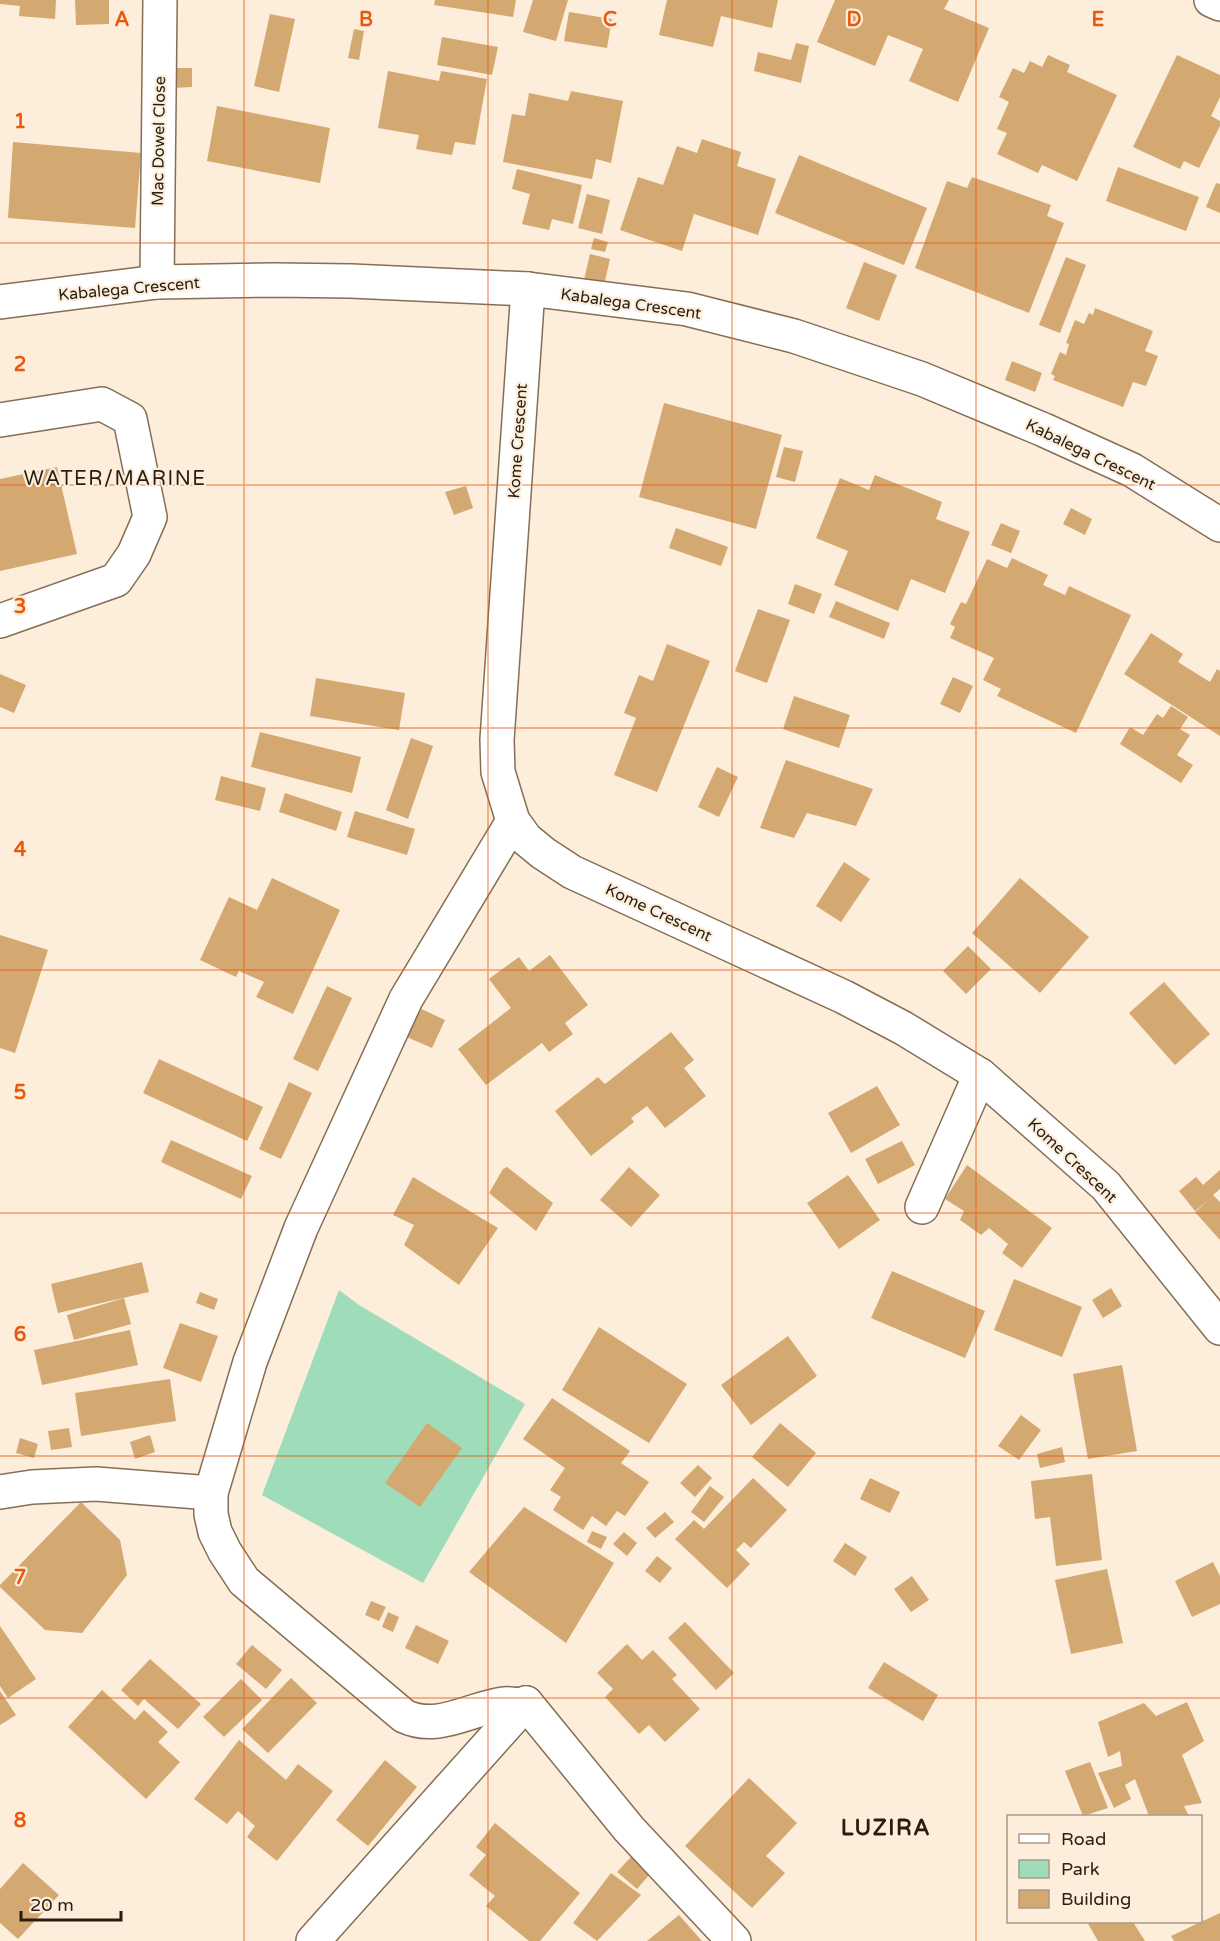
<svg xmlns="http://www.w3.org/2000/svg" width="1220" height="1941" font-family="'Varela Round',sans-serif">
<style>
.green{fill:#9fdcb9}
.building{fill:#d4a871}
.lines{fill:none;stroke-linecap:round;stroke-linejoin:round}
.minor-casing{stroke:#856f54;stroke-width:36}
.minor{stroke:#fff;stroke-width:33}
.grid{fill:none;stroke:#e8590c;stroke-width:1.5;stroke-opacity:0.55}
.labels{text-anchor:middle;stroke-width:4.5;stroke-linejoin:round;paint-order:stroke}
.street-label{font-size:16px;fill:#271e13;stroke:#fdeddb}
.quarter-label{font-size:20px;letter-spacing:1.5px;fill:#271e13;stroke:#fdeddb}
.district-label{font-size:22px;font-weight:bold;letter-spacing:1.5px;fill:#271e13;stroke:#fdeddb}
.grid-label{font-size:20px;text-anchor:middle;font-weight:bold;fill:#e8590c;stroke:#fdeddb;stroke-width:4.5;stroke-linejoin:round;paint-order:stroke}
</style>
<rect width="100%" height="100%" fill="#fdeddb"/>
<polygon class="green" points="339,1290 359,1305 525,1404 423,1583 262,1495"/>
<g class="building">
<polygon points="0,0 56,0 55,19 19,16 20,6 0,4"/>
<polygon points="75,0 109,0 109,24 76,25"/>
<polygon points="435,0 516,0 513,17 434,5"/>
<polygon points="533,0 568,0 556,41 523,32"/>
<polygon points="667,0 778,0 772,28 721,16 713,47 659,35"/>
<polygon points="835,0 949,0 944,9 989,28 958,102 909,81 923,49 888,35 875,66 817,42"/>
<polygon points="569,12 612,19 607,48 564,41"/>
<polygon points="270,14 295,19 279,92 254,86"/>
<polygon points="354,29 364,31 359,60 348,58"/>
<polygon points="442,37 498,47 492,75 437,65"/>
<polygon points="796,43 809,46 801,83 754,71 758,52 791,60"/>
<polygon points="1048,55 1070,65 1067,72 1117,95 1077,181 1042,165 1038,173 997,154 1007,133 997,129 1009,102 999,97 1013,68 1024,73 1030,61 1042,67"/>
<polygon points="1177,55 1220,75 1220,97 1211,116 1220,121 1220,126 1199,168 1184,161 1180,169 1133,147"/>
<polygon points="171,68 192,68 192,87 172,88"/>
<polygon points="388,71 439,81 441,71 487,79 475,145 455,142 452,155 416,149 419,135 378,128"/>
<polygon points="571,91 623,101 611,163 596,159 592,179 503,162 512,114 525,116 529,93 568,101"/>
<polygon points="217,106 330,128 320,183 207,161"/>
<polygon points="702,139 741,152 737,166 776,179 758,235 694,214 682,251 620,230 638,177 663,185 677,146 697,153"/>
<polygon points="13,142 141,153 135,228 8,218"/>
<polygon points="799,155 927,208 904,265 775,213"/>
<polygon points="1118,167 1199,197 1186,231 1106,201"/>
<polygon points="517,169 582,185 573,224 552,219 549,230 522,224 530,194 512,189"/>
<polygon points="972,177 1051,205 1047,216 1064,223 1029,313 915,268 947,181 967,188"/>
<polygon points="1216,183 1220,184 1220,213 1206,207"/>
<polygon points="587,194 610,200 602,234 578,228"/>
<polygon points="594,238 608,242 605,252 591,249"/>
<polygon points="590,254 610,259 603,289 583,284"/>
<polygon points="1066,257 1086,265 1060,333 1039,325"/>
<polygon points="864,262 897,275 879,321 846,308"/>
<polygon points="1095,308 1153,331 1145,351 1158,356 1146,386 1133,382 1123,407 1053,380 1055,376 1051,374 1060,352 1066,355 1069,344 1066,343 1075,320 1084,324 1089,313 1093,315"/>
<polygon points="1012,361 1042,373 1035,392 1005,380"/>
<polygon points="664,403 782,435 756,529 639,497"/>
<polygon points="784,447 803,451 795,482 776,477"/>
<polygon points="57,467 77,554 0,571 0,479"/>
<polygon points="875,475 942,502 936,519 970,532 945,593 911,579 898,611 834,585 848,551 816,538 840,478 869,490"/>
<polygon points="466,486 473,508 454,515 445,492"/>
<polygon points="1071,508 1092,519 1085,535 1063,524"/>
<polygon points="1001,523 1020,531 1011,553 991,545"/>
<polygon points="676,528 728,547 721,566 669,548"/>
<polygon points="1012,558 1048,575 1043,585 1065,595 1069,586 1131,615 1076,733 997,696 1001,689 983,680 994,658 950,638 955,627 950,624 961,602 966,604 987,559 1007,568"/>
<polygon points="795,584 822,594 814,614 788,604"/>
<polygon points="836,601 890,623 884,639 829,617"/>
<polygon points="758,609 790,620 767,683 735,671"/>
<polygon points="1151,633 1183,654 1178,662 1210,682 1217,669 1220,671 1220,736 1124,674"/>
<polygon points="667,644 710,661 657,792 614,775 636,718 624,713 639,675 653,681"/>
<polygon points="0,674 26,685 14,713 0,707"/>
<polygon points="953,677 973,686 960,713 940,704"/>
<polygon points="316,678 405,693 399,730 310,716"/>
<polygon points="794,696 850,715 839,748 783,729"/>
<polygon points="1171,706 1188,717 1180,729 1190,735 1177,755 1193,765 1181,783 1120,744 1130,727 1143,735 1157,714 1163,718"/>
<polygon points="260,732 361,757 352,793 251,767"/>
<polygon points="411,738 433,746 408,819 386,810"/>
<polygon points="786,760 873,789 856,826 807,813 794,838 760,828"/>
<polygon points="717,767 738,777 719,817 698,807"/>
<polygon points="221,776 266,788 260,811 215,800"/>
<polygon points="285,793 342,812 336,831 279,812"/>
<polygon points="355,811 415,829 407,855 347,837"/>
<polygon points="844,862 870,879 841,922 816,906"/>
<polygon points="272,878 340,910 293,1014 256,997 264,982 239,971 236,977 200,960 229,897 257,910"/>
<polygon points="1020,878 1089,937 1040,993 972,933"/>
<polygon points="0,935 48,950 15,1053 0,1048"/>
<polygon points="968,946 991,969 966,994 943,971"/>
<polygon points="550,955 588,1005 565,1023 573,1034 549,1052 542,1043 486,1085 458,1049 511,1008 489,979 519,957 529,971"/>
<polygon points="1164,982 1210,1034 1175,1065 1129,1013"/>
<polygon points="327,986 352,998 318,1071 293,1059"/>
<polygon points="415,1006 445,1020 432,1048 402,1035"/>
<polygon points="671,1032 694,1060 684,1068 706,1096 665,1128 647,1106 631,1118 634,1122 591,1156 555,1111 598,1077 605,1084"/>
<polygon points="159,1059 263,1107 247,1141 143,1093"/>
<polygon points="289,1082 312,1093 281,1159 259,1149"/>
<polygon points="877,1086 900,1125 851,1153 828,1113"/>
<polygon points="171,1140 252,1176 241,1199 161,1162"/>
<polygon points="902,1141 915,1165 878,1184 865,1159"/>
<polygon points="967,1165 1052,1228 1022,1268 1002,1253 1008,1244 989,1228 981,1235 960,1220 964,1211 945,1199"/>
<polygon points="507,1167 553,1203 536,1231 489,1193 503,1169"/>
<polygon points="629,1167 660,1195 631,1227 600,1200"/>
<polygon points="1220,1170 1220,1189 1213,1195 1220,1202 1220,1240 1195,1212 1209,1200 1195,1211 1179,1191 1196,1177 1203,1185"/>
<polygon points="848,1175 880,1220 839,1249 807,1203"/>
<polygon points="413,1177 498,1228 459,1285 404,1245 414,1225 393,1215"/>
<polygon points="142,1262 149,1292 58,1313 51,1284"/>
<polygon points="892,1271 985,1311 965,1358 871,1318"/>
<polygon points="1014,1279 1082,1307 1062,1357 994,1330"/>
<polygon points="1111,1288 1122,1306 1103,1318 1092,1300"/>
<polygon points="200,1292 218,1299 214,1310 196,1303"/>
<polygon points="124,1298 131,1324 74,1340 67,1315"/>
<polygon points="180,1323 218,1336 201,1382 163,1368"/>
<polygon points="599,1327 687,1384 649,1443 562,1390"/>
<polygon points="130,1330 138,1365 42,1385 34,1350"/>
<polygon points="788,1336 817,1376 751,1425 721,1385"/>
<polygon points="1122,1365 1137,1451 1088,1459 1073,1374"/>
<polygon points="170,1379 176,1421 81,1436 75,1393"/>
<polygon points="552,1398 630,1451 621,1463 649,1482 625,1516 617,1511 606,1526 592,1516 583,1530 553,1510 561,1497 550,1490 565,1468 523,1439"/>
<polygon points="1021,1415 1041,1430 1019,1460 998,1446"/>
<polygon points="427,1423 462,1448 420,1507 385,1483"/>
<polygon points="780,1423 816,1453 788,1487 752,1457"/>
<polygon points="69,1428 72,1447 51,1450 48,1431"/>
<polygon points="150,1435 155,1452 135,1459 130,1442"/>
<polygon points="20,1438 38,1444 34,1458 16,1453"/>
<polygon points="1062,1447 1065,1462 1040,1468 1037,1454"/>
<polygon points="698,1465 712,1478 695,1497 680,1483"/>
<polygon points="1092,1474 1102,1560 1056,1566 1050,1517 1035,1519 1031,1481"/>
<polygon points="753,1478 787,1510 751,1548 744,1542 736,1550 750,1564 727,1588 675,1539 694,1520 704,1529"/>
<polygon points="870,1478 900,1492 890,1513 860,1499"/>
<polygon points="710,1486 724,1497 704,1522 691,1512"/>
<polygon points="81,1502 120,1540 127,1575 82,1633 45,1630 0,1587 0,1585"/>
<polygon points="524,1507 614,1563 566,1643 469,1572"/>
<polygon points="665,1512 674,1522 655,1538 646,1528"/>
<polygon points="592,1531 607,1537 601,1549 587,1542"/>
<polygon points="624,1532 637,1543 627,1556 613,1544"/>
<polygon points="845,1543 867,1557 855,1576 833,1561"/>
<polygon points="657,1556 672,1568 660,1583 645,1571"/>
<polygon points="1213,1562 1220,1576 1220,1604 1192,1617 1175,1581"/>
<polygon points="1107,1569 1123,1643 1071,1654 1055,1580"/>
<polygon points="912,1576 929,1600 911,1612 894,1589"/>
<polygon points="371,1601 386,1607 379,1621 365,1615"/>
<polygon points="388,1612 399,1617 393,1632 382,1627"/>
<polygon points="685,1622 734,1673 716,1690 668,1638"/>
<polygon points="416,1625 449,1641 438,1664 405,1648"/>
<polygon points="0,1626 36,1679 8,1698 0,1686"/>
<polygon points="627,1644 642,1660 653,1650 677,1675 672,1679 700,1709 665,1742 649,1725 639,1734 605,1697 613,1689 597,1673"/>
<polygon points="252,1645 282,1670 266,1689 236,1664"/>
<polygon points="150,1659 201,1704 178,1729 144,1699 138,1706 121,1690"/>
<polygon points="884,1662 938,1695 923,1721 868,1688"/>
<polygon points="291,1678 317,1703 268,1753 242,1729"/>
<polygon points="241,1679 262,1700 224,1737 203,1717"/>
<polygon points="102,1690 135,1720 144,1710 168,1732 158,1742 180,1762 146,1799 68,1727"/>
<polygon points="0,1691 16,1715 0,1725"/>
<polygon points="1187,1702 1204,1741 1182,1755 1202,1803 1184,1806 1189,1816 1149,1816 1135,1779 1125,1785 1131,1799 1114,1808 1098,1773 1122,1766 1120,1751 1108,1757 1098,1722 1144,1703 1156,1716"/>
<polygon points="239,1740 286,1780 298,1764 333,1791 277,1861 247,1837 255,1826 238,1811 227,1824 194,1799"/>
<polygon points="385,1760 417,1787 368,1846 336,1820"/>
<polygon points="1090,1762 1108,1808 1083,1816 1065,1771"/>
<polygon points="749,1778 797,1823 766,1856 785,1873 752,1908 685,1846"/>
<polygon points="495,1823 580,1893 540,1941 529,1941 486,1906 495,1896 469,1875 486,1855 476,1847"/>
<polygon points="631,1857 650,1874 637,1889 617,1872"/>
<polygon points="23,1863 59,1895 18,1939 0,1923 0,1889"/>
<polygon points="611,1873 641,1895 597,1941 573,1923"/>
<polygon points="1220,1913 1220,1941 1174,1941 1171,1936"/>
<polygon points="679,1915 702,1941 647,1941"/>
<polygon points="1087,1922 1133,1922 1145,1941 1098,1941"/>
</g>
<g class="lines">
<defs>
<g id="minor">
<polyline points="1211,0 1220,4"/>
<polyline points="157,282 160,0"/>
<polyline points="528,289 497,740 498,772 513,821 526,839 543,853 572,872 844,997 903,1028 980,1075 1106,1186 1220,1328"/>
<polyline points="0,302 157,282 275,280 351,281 528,289 687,309 794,336 922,379 1044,430 1132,470 1220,525"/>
<polyline points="0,420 102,404 130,419 150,517 134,554 116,580 0,621"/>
<path d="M513 821 406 999 301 1228 250 1362 211 1493V1514L215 1532 225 1552 244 1581 404 1716C437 1732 469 1709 503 1704 511 1703 519 1706 526 1703L629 1829 734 1941"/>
<polyline points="922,1207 980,1075"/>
<polyline points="0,1492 32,1487 96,1484 211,1493"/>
<polyline points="313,1941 526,1703"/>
</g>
</defs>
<use href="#minor" class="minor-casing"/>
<use href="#minor" class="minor"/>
</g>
<path class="grid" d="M244 0V1941M488 0V1941M732 0V1941M976 0V1941M0 243H1220M0 485H1220M0 728H1220M0 970H1220M0 1213H1220M0 1456H1220M0 1698H1220"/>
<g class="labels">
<g class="street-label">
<text transform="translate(158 141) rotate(-89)" y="6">Mac Dowel Close</text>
<text transform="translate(129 288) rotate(-5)" y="6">Kabalega Crescent</text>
<text transform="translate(631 303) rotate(8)" y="6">Kabalega Crescent</text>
<text transform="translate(517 441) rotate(-86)" y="6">Kome Crescent</text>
<text transform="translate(1091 454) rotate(26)" y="6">Kabalega Crescent</text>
<text transform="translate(659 912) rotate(25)" y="6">Kome Crescent</text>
<text transform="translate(1073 1160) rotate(43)" y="6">Kome Crescent</text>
</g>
<g class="quarter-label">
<text x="115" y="485">WATER/MARINE</text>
</g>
<g class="district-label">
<text x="886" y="1835">LUZIRA</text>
</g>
</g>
<g class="grid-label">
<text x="122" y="26">A</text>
<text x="366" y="26">B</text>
<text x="610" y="26">C</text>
<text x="854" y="26">D</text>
<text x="1098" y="26">E</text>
<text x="20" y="128">1</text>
<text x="20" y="371">2</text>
<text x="20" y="613">3</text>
<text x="20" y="856">4</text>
<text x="20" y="1099">5</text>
<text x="20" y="1341">6</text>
<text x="20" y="1584">7</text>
<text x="20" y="1827">8</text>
</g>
<rect x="1007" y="1815" width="195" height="108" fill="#fdeddb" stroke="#a79a8b" stroke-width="1.5"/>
<rect x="1019" y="1834" width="30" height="9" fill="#ffffff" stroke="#a79a8b" stroke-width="1.5"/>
<text x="1061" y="1845" font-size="18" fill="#271e13">Road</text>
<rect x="1019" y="1860" width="30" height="18" fill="#9fdcb9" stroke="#a79a8b" stroke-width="1.5"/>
<text x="1061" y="1875" font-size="18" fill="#271e13">Park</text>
<rect x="1019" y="1890" width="30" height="18" fill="#d4a871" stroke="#a79a8b" stroke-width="1.5"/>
<text x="1061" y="1905" font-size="18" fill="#271e13">Building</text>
<path d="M21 1911v9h100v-9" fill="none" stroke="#271e13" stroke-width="3"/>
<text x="30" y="1911" font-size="18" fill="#271e13" stroke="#fdeddb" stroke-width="4.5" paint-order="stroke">20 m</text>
</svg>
